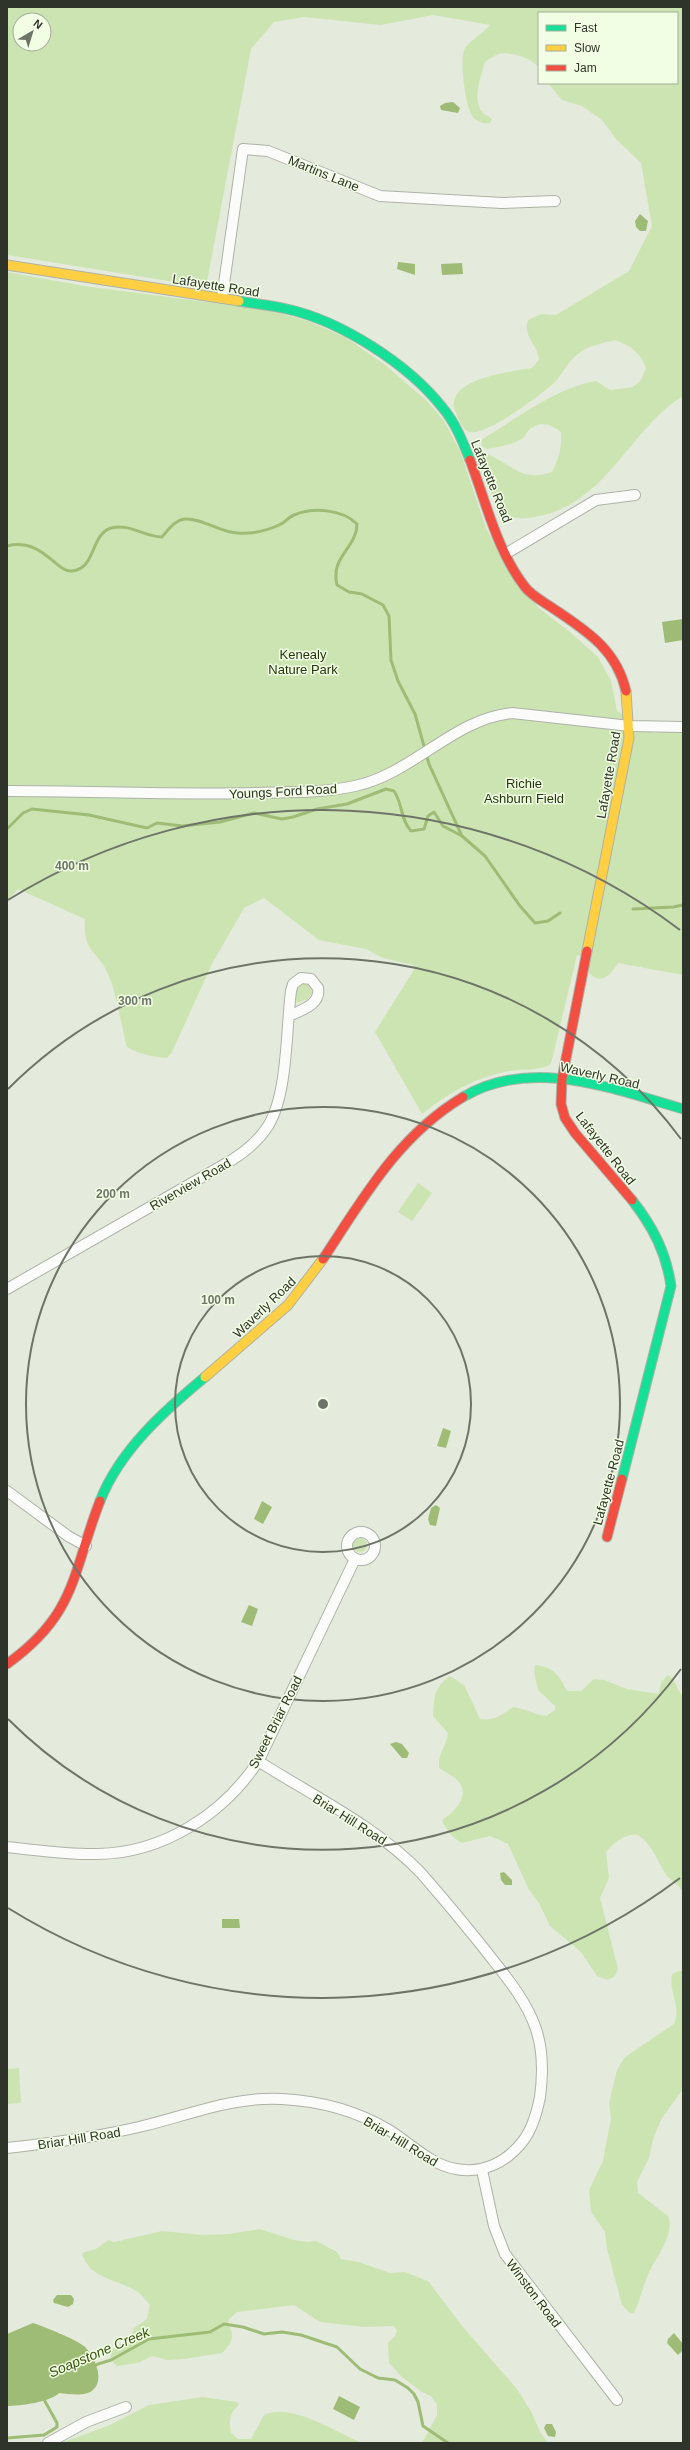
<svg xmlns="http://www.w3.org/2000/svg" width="690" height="2450" font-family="Helvetica,sans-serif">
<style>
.green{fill:#cce4b1;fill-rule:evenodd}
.water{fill:#9ebc76}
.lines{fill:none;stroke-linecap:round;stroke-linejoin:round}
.stream{stroke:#9ebc76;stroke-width:3}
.street-casing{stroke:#adb2a7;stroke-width:12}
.fast-casing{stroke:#adb2a7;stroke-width:11}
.slow-casing{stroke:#adb2a7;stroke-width:11}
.jam-casing{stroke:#adb2a7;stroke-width:11}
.street{stroke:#fbfcfa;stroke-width:10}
.fast{stroke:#16e098;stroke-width:9}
.slow{stroke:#ffcf43;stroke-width:9}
.jam{stroke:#f24e42;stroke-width:9}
.ring{fill:none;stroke:#6e7468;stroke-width:2}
.labels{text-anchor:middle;stroke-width:3;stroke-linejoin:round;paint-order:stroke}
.street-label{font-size:13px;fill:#2f342a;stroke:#f1fee3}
.park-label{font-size:13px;fill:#24340d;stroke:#f1fee3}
.water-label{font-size:14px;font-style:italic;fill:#395311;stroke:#f1fee3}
.centre{fill:#6e7468;stroke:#f1fee3;stroke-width:2}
.ring-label{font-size:12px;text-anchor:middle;font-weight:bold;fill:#6e7468;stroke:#f1fee3;stroke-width:3;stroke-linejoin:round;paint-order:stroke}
</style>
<rect width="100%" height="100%" fill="#e4ebdc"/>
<g class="green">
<path d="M7 7H683V396C629 429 606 506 534 517 527 518 516 520 510 516 494 507 486 480 480 464L482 457 487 454C513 464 520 483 552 472 559 459 562 447 561 432 553 425 540 420 530 429 526 432 525 438 520 440 510 445 498 447 487 449L482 446 481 440C518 418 553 389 596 381L610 390 633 387 641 380 646 368C640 352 631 346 615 340 603 343 587 346 578 354 567 362 562 375 553 384 540 395 481 441 467 431 462 427 458 419 456 413 440 379 514 371 532 368L539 360C538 344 522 337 528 320L541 314 556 315 629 271 652 226 641 163 617 140 602 120 582 106 562 100 548 83H677V13H539V68C533 58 510 51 499 54 494 55 489 60 485 62 481 76 472 99 482 112 484 115 489 116 492 119L490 123C484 124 477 122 473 117 465 108 459 57 465 48 472 39 483 33 490 25L433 15 381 25 304 17 274 22 251 49 206 287 7 255ZM20 20H44V44H20Z"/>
<path d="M7 272 84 286 268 310 308 321 345 337 384 364 428 402 444 421 460 451 486 528 506 568 539 608 570 632 598 657 611 681 617 711 654 733 683 729V975L618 963C611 974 601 986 589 973V958L577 955 551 1064C540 1071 522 1069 509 1071 476 1077 448 1093 422 1114L375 1032 415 968 413 965 383 958 366 949 319 940 264 898 244 908 212 964 172 1052 167 1058C153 1057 139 1054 127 1047 121 1025 117 996 109 976 98 949 83 955 85 919L18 889 7 901Z"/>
<polygon points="302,983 311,986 312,993 308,999 297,1003 295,1000 296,990"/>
<polygon points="418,1183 432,1193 412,1221 398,1212"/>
<circle cx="360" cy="1545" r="7"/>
<path d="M535 1665C554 1667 559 1675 567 1691H581L594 1679 604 1680 627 1689 658 1694 662 1681 668 1675C675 1679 678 1691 683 1697V1893C679 1883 670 1881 665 1873 657 1860 651 1843 638 1835 626 1833 614 1842 606 1852L609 1878 600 1898 618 1969 615 1976 608 1980 597 1976 581 1952 550 1926 539 1903 529 1890 508 1844 490 1836 462 1843C453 1838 446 1830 442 1820 455 1812 472 1794 457 1780 452 1775 445 1772 439 1768 438 1752 446 1748 448 1733L433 1716C434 1698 434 1687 450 1676L464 1685 480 1719C495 1721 501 1715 513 1707 525 1708 534 1715 546 1716L555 1710V1706L539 1691C536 1683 533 1672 535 1665Z"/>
<path d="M679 1971H683V2089L662 2118 654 2136 649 2158 637 2182 638 2193 668 2216C676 2237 652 2261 646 2280 642 2291 639 2302 634 2313H630L622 2305 607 2249 605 2232 591 2212 589 2190 603 2161 611 2118 609 2103 617 2070 625 2057 674 2024C682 2007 668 1991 672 1974Z"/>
<polygon points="19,2068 21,2103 7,2104 7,2069"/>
<path d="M260 2229 294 2240 308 2242 316 2241 337 2252 341 2259 359 2262 390 2273 405 2272 428 2281 462 2326 517 2389 532 2413 540 2432 548 2443H422L437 2415V2405L431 2396 422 2392 403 2378 389 2363 388 2343 395 2336 397 2331 394 2326 364 2327 320 2322 294 2305 237 2312 229 2319 228 2325C236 2335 231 2344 222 2353L184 2359 168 2360 152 2356 138 2363 117 2366 111 2360 110 2351 130 2338 134 2328 147 2319 150 2305C146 2301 143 2296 139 2293 120 2279 89 2280 82 2253L96 2249 108 2240 114 2242 162 2231 203 2235 228 2234Z"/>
<path d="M203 2397 237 2402 239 2405C229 2412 229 2423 231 2433L238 2439H251L264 2415C292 2402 336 2433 362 2443H61L110 2425 149 2405Z"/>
</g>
<g class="water">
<polygon points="453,102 460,108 458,113 441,110 440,106 445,103"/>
<polygon points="640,214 648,221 646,231 640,231 636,227 635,221"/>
<polygon points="398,262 415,264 415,275 397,269"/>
<polygon points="462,263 463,274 442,275 441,264"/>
<polygon points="683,619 683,640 665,643 662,622"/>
<polygon points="443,1428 451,1431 446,1448 437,1446"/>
<polygon points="262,1501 272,1507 263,1524 254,1519"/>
<polygon points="436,1505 440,1508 436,1526 430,1525 428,1519 431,1508"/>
<polygon points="249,1605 258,1609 252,1626 241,1622"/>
<path d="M396 1742 402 1744 409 1753 407 1758H402C398 1753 394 1749 390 1744Z"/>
<polygon points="504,1872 512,1880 512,1885 505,1885 501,1880 500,1873"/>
<polygon points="222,1919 239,1919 240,1928 222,1928"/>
<polygon points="57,2295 71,2295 74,2299 73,2304 68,2307 54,2303 53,2300"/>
<path d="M33 2323C45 2327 75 2339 84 2346 93 2354 106 2379 93 2390 85 2397 69 2394 59 2393 50 2402 21 2406 7 2406V2334Z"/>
<polygon points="674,2333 683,2344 683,2350 678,2355 667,2343 668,2339"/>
<polygon points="339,2396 360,2407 354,2420 333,2409"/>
<polygon points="546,2424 552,2424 556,2432 555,2437 548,2436 544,2428"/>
</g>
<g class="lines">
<g class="stream">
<path d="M7 546C43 537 56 573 72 571 96 569 90 535 111 528 130 523 144 537 162 537 168 530 175 520 185 519 203 518 220 533 238 533 252 534 266 531 279 525 285 523 288 517 294 515 313 507 342 509 357 524 357 548 330 556 337 585L349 592 362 594 383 605 389 616 391 660 398 681 415 714 429 764 462 836"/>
<path d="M7 829 23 813 32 809 89 815 147 828 157 823 182 826 220 822 254 813 282 819 293 817 317 809 347 804 386 789 394 791C403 804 400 819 411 831L424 829 428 816 434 812 443 826 462 836 485 856 520 906 535 923 548 921 560 913"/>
<polyline points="633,909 673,907 683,905"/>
<polyline points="95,2365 111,2360 149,2339 210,2332 224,2324 243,2327 264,2334 282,2332 301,2335 337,2347 360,2369 378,2378 395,2380 408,2388 414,2394 418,2402 423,2426 448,2443"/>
<polyline points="7,2438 44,2435 57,2427 57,2423 42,2396"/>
</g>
<defs>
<g id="street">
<polyline points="222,298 243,149 268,151 380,196 502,203 555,201"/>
<polyline points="507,553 596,500 635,495"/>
<path d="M7 791C90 791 173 795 255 793 289 792 322 793 355 786 414 773 453 719 512 713L630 726 683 727"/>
<path d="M7 1289 225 1164C243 1154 257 1143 268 1126 288 1094 286 1029 291 991L293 984 301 978 311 979 318 988C321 1005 301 1010 289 1016"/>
<polyline points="7,1491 68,1536 86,1546"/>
<circle cx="361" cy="1546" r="14"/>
<path d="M7 1847C37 1850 68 1855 98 1854 163 1853 224 1814 259 1760L355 1559"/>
<path d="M7 2148C53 2143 98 2137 143 2126 189 2115 234 2096 282 2099 320 2101 357 2111 389 2130 410 2143 431 2165 456 2169 483 2174 507 2162 523 2141 533 2128 537 2112 540 2097 543 2075 543 2050 536 2029 525 1997 502 1972 482 1946 462 1921 442 1897 421 1873 376 1826 313 1796 258 1761"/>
<polyline points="482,2170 494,2226 505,2254 617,2400"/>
<polyline points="48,2443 86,2422 126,2407"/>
</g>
<g id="fast">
<path d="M239 301C255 304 271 305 287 309 341 321 408 364 442 407 455 422 463 442 470 460"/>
<path d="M463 1097C532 1056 613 1089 683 1109"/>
<path d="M622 1479 671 1286C666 1252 653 1227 632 1200"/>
<path d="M100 1501C120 1450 164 1411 205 1377"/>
</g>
<g id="slow">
<polyline points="7,265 239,301"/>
<polyline points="587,951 629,738 626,691"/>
<polyline points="205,1377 288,1305 323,1259"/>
</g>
<g id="jam">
<path d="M470 460C486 502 497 551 525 587 531 595 542 601 551 607 585 630 616 648 626 691"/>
<polyline points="587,951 562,1079 561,1104 565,1118 575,1133 632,1200"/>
<path d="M323 1259C364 1197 398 1136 463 1097"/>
<polyline points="607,1537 622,1479"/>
<path d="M7 1664C77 1614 72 1573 100 1501"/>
</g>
</defs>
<use href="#street" class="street-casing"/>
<use href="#fast" class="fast-casing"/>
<use href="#slow" class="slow-casing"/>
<use href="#jam" class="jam-casing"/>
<use href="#street" class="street"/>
<use href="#fast" class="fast"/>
<use href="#slow" class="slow"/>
<use href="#jam" class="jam"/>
</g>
<g class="ring">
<circle cx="323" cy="1404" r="148"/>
<circle cx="323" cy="1404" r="297"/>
<path d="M681 1669A445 445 0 0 1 8 1719M8 1089A445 445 0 0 1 681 1139"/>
<path d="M680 1878A594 594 0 0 1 8 1908M8 900A594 594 0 0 1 680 930"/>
</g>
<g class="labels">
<g class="street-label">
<text transform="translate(324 173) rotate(22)" y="5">Martins Lane</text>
<text transform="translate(216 285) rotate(9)" y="5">Lafayette Road</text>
<text transform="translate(492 481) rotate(68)" y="5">Lafayette Road</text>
<text transform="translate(608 775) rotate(-80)" y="5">Lafayette Road</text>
<text transform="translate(283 791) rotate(-3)" y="5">Youngs Ford Road</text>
<text transform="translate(600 1075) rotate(13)" y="5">Waverly Road</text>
<text transform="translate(606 1148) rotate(52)" y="5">Lafayette Road</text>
<text transform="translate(190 1184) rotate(-30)" y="5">Riverview Road</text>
<text transform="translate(264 1307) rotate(-44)" y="5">Waverly Road</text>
<text transform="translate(608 1482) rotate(-75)" y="5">Lafayette Road</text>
<text transform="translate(275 1722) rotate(-63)" y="5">Sweet Briar Road</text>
<text transform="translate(350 1819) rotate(32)" y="5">Briar Hill Road</text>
<text transform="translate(79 2138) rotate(-9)" y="5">Briar Hill Road</text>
<text transform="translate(401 2141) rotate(31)" y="5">Briar Hill Road</text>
<text transform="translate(534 2293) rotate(53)" y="5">Winston Road</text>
</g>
<g class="park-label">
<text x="303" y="659">Kenealy<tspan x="303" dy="15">Nature Park</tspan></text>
<text x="524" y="788">Richie<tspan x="524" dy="15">Ashburn Field</tspan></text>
</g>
<g class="water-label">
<text transform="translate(99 2352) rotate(-23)" y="5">Soapstone Creek</text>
</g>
</g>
<circle cx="323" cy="1404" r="6" class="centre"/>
<g class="ring-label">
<text x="72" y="870">400 m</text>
<text x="135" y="1005">300 m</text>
<text x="113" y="1198">200 m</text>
<text x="218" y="1304">100 m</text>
</g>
<rect width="690" height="2450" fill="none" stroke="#2f342a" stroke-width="16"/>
<rect x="538" y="12" width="140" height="72" fill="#f1fee3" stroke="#a3ad99"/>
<rect x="546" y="25" width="20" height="6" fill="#16e098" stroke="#a3ad99"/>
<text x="574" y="32" font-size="12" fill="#2f342a">Fast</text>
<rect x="546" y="45" width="20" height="6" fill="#ffcf43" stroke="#a3ad99"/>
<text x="574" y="52" font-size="12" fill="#2f342a">Slow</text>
<rect x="546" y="65" width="20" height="6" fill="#f24e42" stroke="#a3ad99"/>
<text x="574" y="72" font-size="12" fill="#2f342a">Jam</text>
<g transform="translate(32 32) rotate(38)"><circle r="19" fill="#f1fee3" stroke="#a3ad99"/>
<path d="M0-3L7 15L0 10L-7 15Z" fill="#6e7468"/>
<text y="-6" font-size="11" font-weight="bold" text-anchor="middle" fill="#2f342a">N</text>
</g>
</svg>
